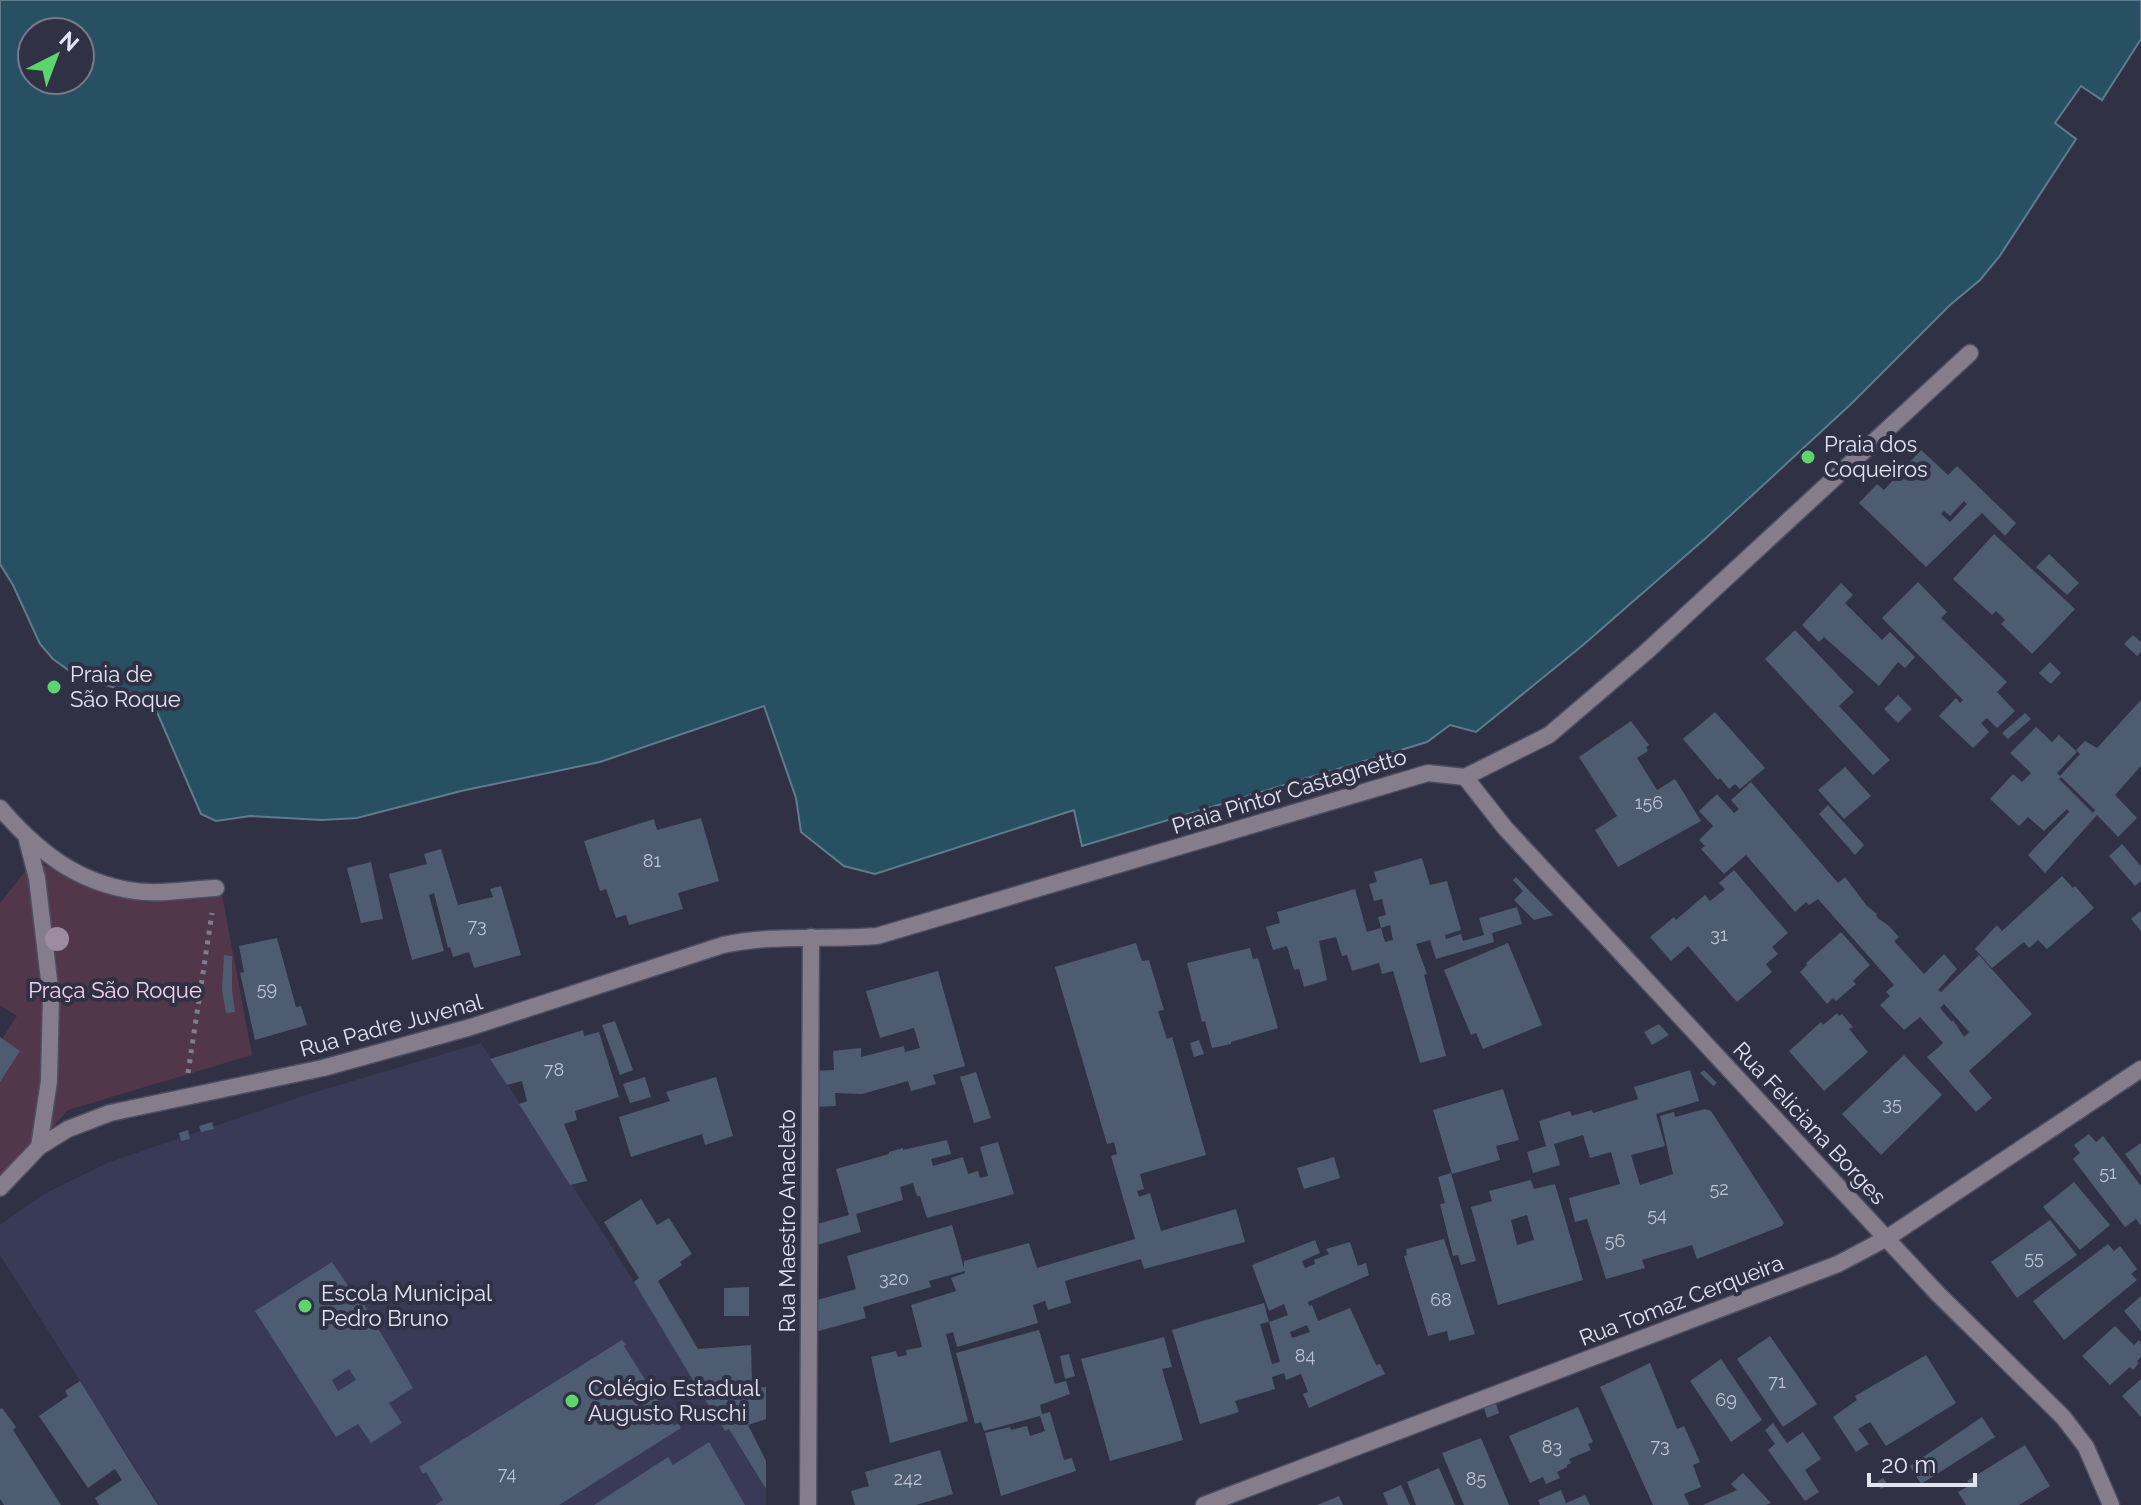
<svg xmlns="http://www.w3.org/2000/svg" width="2141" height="1505" font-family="Raleway,sans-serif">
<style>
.built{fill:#393a55}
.green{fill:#52374a}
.water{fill:#275062;stroke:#5f7c8d;stroke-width:2;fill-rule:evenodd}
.building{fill:#4d5c71;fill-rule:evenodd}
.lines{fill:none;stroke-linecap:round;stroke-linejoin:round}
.street-casing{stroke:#4d4e62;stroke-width:19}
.path{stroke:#7d7e90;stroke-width:5;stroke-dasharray:4 6;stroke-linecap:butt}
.street{stroke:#867d8c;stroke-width:16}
.tree{fill:#9e8ba1}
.poi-dot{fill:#5cd56d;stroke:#313146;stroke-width:3}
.labels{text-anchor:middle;stroke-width:8;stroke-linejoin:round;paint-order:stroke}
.number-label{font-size:18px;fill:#bec2d2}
.poi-label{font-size:22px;fill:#e3e4f2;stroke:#313146;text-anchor:start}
.street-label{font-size:22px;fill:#e3e4f2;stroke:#313146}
.park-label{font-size:22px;fill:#f8d4ec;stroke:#313146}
</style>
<rect width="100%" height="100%" fill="#313146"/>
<polygon class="built" points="481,1043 626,1269 724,1430 729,1429 766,1489 766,1505 159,1505 0,1255 0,1225 44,1194 107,1163 309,1094"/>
<polygon class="green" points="33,862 138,890 220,884 252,1055 68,1110 0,1187 0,1042 17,1016 0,1005 0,903"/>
<path class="water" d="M0 0H2141V39L2102 100 2081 86 2055 123 2076 139 1999 257 1980 280 1950 305 1851 404 1707 537 1583 645 1476 732 1450 725 1427 742 1082 846 1074 810 875 874 844 866 801 832 796 798 764 706 600 762 461 791 357 818 322 820 250 816 216 821 201 814 154 705 130 692 78 677 53 659 40 644 13 585 0 564ZM32 32H80V80H32Z"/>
<g class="building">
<path d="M1921 450 1948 475 1957 466 2016 523 2005 536 1982 513 1926 567 1859 503 1877 484 1884 490ZM1964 501 1967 504 1950 522 1941 514 1944 511 1950 516Z"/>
<polygon points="1994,534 2075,609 2032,654 2001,624 2005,620 1996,611 1992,615 1953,579"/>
<polygon points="2049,554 2079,583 2067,595 2036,567"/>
<polygon points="1918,582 1947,612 1941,618 2007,682 1997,692 2015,711 1997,728 1987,718 1981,723 1989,732 1973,748 1939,716 1956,698 1960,703 1963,700 1882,618"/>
<polygon points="1841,583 1853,595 1845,603 1882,640 1890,632 1915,657 1905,668 1898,662 1879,686 1824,637 1819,642 1802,625"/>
<polygon points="1795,630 1854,692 1839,706 1890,760 1873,775 1765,659"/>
<polygon points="2133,635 2141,642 2141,652 2137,656 2124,644"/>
<polygon points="2050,662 2061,673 2051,684 2039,673"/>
<polygon points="1898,695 1912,709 1898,723 1884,709"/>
<polygon points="2141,700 2141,766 2115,795 2137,818 2118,837 2097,815 2045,873 2028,855 2069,812 2067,809 2044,831 2028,817 2019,826 1990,799 2013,774 2022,782 2031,773 2010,753 2036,727 2052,742 2059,735 2077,752 2057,773 2061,777 2059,779 2093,813 2095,810 2060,776 2080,754 2076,750 2085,741 2097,748"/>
<polygon points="1715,712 1765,768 1740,789 1735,784 1729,789 1720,778 1718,780 1683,739"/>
<polygon points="2025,713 2031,719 2008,739 2002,733"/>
<polygon points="1631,721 1649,745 1646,747 1648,751 1637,758 1657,790 1675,779 1701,821 1618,867 1595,830 1617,816 1579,757"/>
<polygon points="1845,767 1871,796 1844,819 1818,790"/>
<path d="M1751 782 1838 883 1845 877 1867 906 1877 914 1876 915 1879 919 1889 926 1899 937 1894 941 1924 974 1944 954 1957 969 1938 990 1941 992 1979 955 2032 1014 1969 1071 1992 1098 1976 1112 1927 1057 1943 1043 1920 1017 1904 1030 1880 1005 1890 996 1886 992 1894 985 1818 899 1809 905 1806 902 1795 912 1746 855 1724 874 1701 849 1705 846 1699 840 1713 826 1699 811 1717 794 1734 813 1739 809 1731 800ZM1944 1004 1969 1032 1964 1037 1953 1020 1952 1022 1940 1008Z"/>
<polygon points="1828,805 1864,845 1855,855 1819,814"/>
<polygon points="701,818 719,881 678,893 683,909 629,925 626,915 616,918 606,889 600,891 584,841 654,819 657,830"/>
<polygon points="2122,844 2141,866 2141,881 2135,886 2109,856"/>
<polygon points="441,849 458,905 493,897 490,889 501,886 521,955 474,968 469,952 453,957 450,947 448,948 434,893 429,895 444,951 412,960 389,874 427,864 424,854"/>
<polygon points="1422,858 1430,885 1447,881 1461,930 1445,935 1446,939 1461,934 1463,941 1484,935 1479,918 1517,907 1522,924 1492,933 1494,942 1436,959 1430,940 1416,944 1427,974 1424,975 1446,1056 1420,1063 1393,971 1382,974 1379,963 1352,971 1347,955 1342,956 1336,937 1319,941 1327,980 1304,987 1299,969 1294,970 1287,946 1273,950 1266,927 1280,923 1277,912 1355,889 1367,932 1381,928 1385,942 1393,940 1390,925 1381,928 1378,917 1386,915 1382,899 1374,901 1369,884 1377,882 1374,872"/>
<polygon points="371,862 383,919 361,923 347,868"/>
<polygon points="1734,870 1788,933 1772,947 1778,954 1766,964 1772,972 1737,1002 1688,946 1671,961 1650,937 1674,917 1676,920 1705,895 1710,901 1725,889 1719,883"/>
<polygon points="2062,876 2073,888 2075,886 2094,908 2047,949 2038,940 2029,948 2024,942 1992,968 1975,949 1997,925 2002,931"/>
<polygon points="1516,877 1553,915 1534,920 1514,900 1523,891 1513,880"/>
<polygon points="2141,911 2141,931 2131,919"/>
<polygon points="1841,932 1870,965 1853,981 1856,984 1836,1001 1833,998 1827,1004 1800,972 1807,965 1806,963"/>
<polygon points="277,938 296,1007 301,1006 307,1025 255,1040 240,973 244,972 239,946"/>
<polygon points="1136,943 1142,961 1149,960 1164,1010 1158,1011 1167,1039 1172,1037 1206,1155 1140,1174 1144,1189 1137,1191 1139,1197 1150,1193 1161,1231 1236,1209 1245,1242 1144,1269 1141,1259 1065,1281 1071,1303 1048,1310 1045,1301 1033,1305 1038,1323 957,1347 953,1332 946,1334 968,1421 890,1443 871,1357 896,1351 898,1357 907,1355 906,1350 922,1347 911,1305 956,1291 951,1278 965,1273 965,1271 929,1281 931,1287 863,1307 866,1318 815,1332 814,1301 856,1289 847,1256 952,1225 964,1268 964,1261 1029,1243 1037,1268 1135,1239 1111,1156 1117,1154 1114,1142 1107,1144 1055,967"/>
<polygon points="1508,943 1542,1025 1483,1049 1476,1033 1471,1035 1444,970"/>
<polygon points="1250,948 1253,959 1258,958 1278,1028 1231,1042 1231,1044 1212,1048 1205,1021 1202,1022 1187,963"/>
<polygon points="224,955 232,956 232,990 235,1012 226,1013 222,990"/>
<polygon points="938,971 965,1066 933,1075 936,1084 911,1091 908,1081 862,1094 835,1093 836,1106 813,1107 812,1071 834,1070 833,1051 861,1048 861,1057 904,1046 905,1052 920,1048 914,1028 880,1038 866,991"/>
<polygon points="1837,1013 1839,1016 1842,1014 1853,1027 1849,1029 1868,1052 1824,1091 1789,1051 1821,1022 1823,1025"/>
<polygon points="615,1021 633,1070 620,1075 602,1025"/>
<polygon points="1659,1024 1669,1035 1652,1045 1644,1032"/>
<polygon points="583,1030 584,1036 599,1032 619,1097 575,1111 577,1120 564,1124 587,1181 570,1185 519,1104 527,1101 522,1081 507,1085 490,1059"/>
<polygon points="0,1037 20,1051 0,1082"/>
<polygon points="1199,1040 1204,1054 1194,1057 1190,1043"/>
<polygon points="1904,1055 1942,1095 1881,1155 1842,1114"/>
<polygon points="1690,1070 1699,1101 1656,1114 1665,1146 1631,1155 1640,1185 1673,1174 1660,1116 1674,1112 1675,1117 1705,1109 1711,1111 1784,1223 1782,1226 1697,1259 1692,1245 1642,1260 1645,1268 1606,1279 1587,1219 1575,1222 1569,1198 1620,1184 1611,1152 1590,1158 1583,1135 1554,1144 1560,1165 1533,1173 1527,1152 1546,1146 1539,1121 1570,1111 1572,1116 1592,1110 1593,1113 1638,1099 1634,1087"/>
<polygon points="1704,1070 1717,1083 1713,1086 1700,1073"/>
<polygon points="976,1072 991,1118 974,1123 960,1077"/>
<polygon points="645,1077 651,1097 630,1103 623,1084"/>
<polygon points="716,1077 733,1136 705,1145 702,1134 631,1157 619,1117 670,1101 666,1092"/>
<polygon points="1503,1089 1519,1140 1496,1146 1500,1160 1452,1174 1433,1110"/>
<polygon points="212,1122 214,1129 201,1132 199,1126"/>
<polygon points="188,1130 190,1139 181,1141 179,1133"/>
<polygon points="2089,1134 2096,1142 2103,1136 2141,1186 2141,1226 2136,1219 2125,1227 2073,1159 2080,1153 2074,1145"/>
<polygon points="947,1140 951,1154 931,1159 933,1166 963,1157 968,1174 978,1171 980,1178 988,1176 980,1147 998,1142 1014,1194 927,1218 920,1196 917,1196 913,1183 900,1187 903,1200 856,1214 861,1232 814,1246 814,1225 849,1215 836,1169 889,1154 889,1152 903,1148 903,1150"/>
<polygon points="2141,1143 2141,1176 2125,1154"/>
<polygon points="1334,1157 1340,1178 1304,1189 1297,1168"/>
<polygon points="1451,1173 1476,1261 1461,1265 1458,1255 1453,1256 1440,1204 1445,1203 1438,1177"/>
<path d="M1531 1180 1534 1189 1555 1184 1583 1280 1498 1305 1471 1207 1492 1201 1489 1191ZM1527 1215 1534 1240 1517 1245 1511 1220Z"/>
<polygon points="2074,1182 2110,1225 2080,1250 2043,1207"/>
<polygon points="641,1199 657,1225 669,1218 692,1254 680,1262 682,1265 658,1281 698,1349 751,1345 752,1383 726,1386 726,1389 766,1387 766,1419 748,1425 766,1461 766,1489 729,1429 725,1431 697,1387 634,1282 639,1278 604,1222"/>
<polygon points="2050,1220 2077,1255 2017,1298 1991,1262"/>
<polygon points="1444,1239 1475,1334 1449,1341 1447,1331 1428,1336 1404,1256 1407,1255 1406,1249"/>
<path d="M1315 1240 1320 1253 1302 1261 1305 1268 1315 1264 1314 1260 1329 1254 1326 1249 1350 1242 1358 1266 1366 1263 1369 1275 1308 1302 1309 1306 1312 1305 1318 1321 1350 1308 1376 1365 1380 1364 1385 1374 1309 1408 1303 1394 1308 1392 1301 1374 1286 1380 1284 1373 1272 1377 1275 1389 1235 1401 1239 1412 1200 1424 1172 1330 1264 1303 1269 1322 1260 1324 1272 1364 1280 1362 1269 1322 1288 1315 1284 1304 1269 1311 1252 1265ZM1307 1325 1310 1332 1292 1338 1290 1332Z"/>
<polygon points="2108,1244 2114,1251 2120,1246 2137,1269 2131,1274 2137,1280 2064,1340 2033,1301"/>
<path d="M332 1262 355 1296 358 1294 413 1388 389 1403 402 1423 371 1443 358 1424 336 1437 255 1311ZM349 1369 356 1380 338 1391 332 1380Z"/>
<polygon points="749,1287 749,1316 724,1316 724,1288"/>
<polygon points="2141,1296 2141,1331 2124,1311"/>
<polygon points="2115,1326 2134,1345 2139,1340 2141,1343 2141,1357 2137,1361 2139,1363 2133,1370 2130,1367 2110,1385 2082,1356"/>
<polygon points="1039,1330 1055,1384 1066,1381 1070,1394 1040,1405 1042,1414 1050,1412 1064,1460 1072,1458 1076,1471 1001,1496 985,1433 1010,1427 1011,1430 1027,1426 1030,1436 1045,1431 1040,1416 984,1431 981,1422 975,1424 956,1353"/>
<polygon points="1770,1336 1817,1404 1783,1427 1737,1359"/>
<polygon points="1164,1337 1172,1367 1162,1369 1183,1440 1110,1461 1081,1359"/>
<polygon points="622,1340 626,1345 624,1346 674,1426 678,1423 681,1428 559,1505 435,1505 443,1500 426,1472 423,1474 419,1467"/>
<polygon points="1069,1354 1075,1376 1065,1379 1060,1356"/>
<polygon points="1926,1355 1956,1403 1886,1446 1870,1422 1858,1429 1869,1444 1856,1452 1833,1417 1857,1400 1855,1396"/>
<polygon points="1721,1359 1762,1420 1731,1442 1690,1381"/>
<polygon points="1650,1363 1677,1429 1684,1426 1700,1462 1693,1465 1701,1487 1684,1494 1689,1505 1653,1505 1600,1387"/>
<polygon points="2141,1379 2141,1417 2122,1396"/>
<polygon points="80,1381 133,1466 158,1505 99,1505 95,1498 122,1480 115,1469 88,1488 39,1416 68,1396 65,1391"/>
<polygon points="1496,1404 1499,1413 1487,1418 1484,1408"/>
<polygon points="1578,1407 1593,1442 1588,1444 1591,1450 1569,1459 1571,1463 1567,1465 1567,1467 1557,1472 1560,1478 1546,1484 1543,1477 1530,1483 1509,1436"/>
<polygon points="2,1408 16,1427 13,1430 61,1505 4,1505 0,1499 0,1409"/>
<polygon points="1982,1417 1995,1437 1921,1484 1910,1466"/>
<polygon points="1773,1423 1787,1443 1803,1432 1821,1459 1805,1470 1819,1492 1805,1501 1768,1450 1775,1444 1765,1430"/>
<polygon points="1481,1438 1509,1505 1464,1505 1442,1453"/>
<polygon points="709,1442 745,1505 594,1505 668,1457 673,1465"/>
<polygon points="2025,1445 2050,1486 2019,1505 1966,1505 1958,1492 1970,1485 1967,1481"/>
<polygon points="940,1450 953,1494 916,1505 855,1505 851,1491 869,1486 865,1472"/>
<polygon points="1439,1468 1455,1505 1416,1505 1407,1482"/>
<polygon points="1743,1473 1771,1503 1766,1505 1703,1505 1737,1490 1731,1484"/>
<polygon points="1883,1478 1888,1485 1881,1489 1877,1482"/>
<polygon points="1401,1485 1410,1505 1388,1505 1383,1493"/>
<polygon points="1561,1490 1566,1503 1585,1495 1590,1505 1540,1505 1538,1500"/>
<polygon points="1339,1496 1343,1505 1317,1505"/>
</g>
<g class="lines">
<defs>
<g id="street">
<polyline points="1465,777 1505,828 1938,1294 2063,1417 2086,1447 2111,1505"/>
<path d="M0 808C37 851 77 883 135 891 160 895 190 889 216 888"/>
<polyline points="27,840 37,878 51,997 49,1081 39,1147"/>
<path d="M0 1188 39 1147 68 1129 110 1113 323 1068 471 1027 723 945C774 934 825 940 877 936L1428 773 1465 777 1549 735 1645 653 1970 353"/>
<polyline points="808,1505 811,937"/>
<polyline points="1204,1505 1838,1264 1887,1238 2141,1069"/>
</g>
</defs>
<use href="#street" class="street-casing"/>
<polyline class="path" points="188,1073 212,913"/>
<use href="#street" class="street"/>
</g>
<circle class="tree" cx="57" cy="939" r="12"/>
<g class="poi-dot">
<circle cx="1808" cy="457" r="8"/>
<circle cx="54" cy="687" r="8"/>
<circle cx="305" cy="1306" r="8"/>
<circle cx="572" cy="1401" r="8"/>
</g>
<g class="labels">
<g class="number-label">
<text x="1649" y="809">156</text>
<text x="652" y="867">81</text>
<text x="477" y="932">73</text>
<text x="1719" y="941">31</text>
<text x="267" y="995">59</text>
<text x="554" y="1076">78</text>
<text x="1892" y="1110">35</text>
<text x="2108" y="1179">51</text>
<text x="1719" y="1195">52</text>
<text x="1657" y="1221">54</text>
<text x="1615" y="1247">56</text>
<text x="2034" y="1264">55</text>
<text x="894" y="1285">320</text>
<text x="1441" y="1306">68</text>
<text x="1305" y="1362">84</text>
<text x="1777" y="1388">71</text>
<text x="1726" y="1406">69</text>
<text x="1660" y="1452">73</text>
<text x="1552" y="1453">83</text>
<text x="507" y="1480">74</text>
<text x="908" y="1485">242</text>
<text x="1476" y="1485">85</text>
</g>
<g class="poi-label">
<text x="1824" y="452">Praia dos<tspan x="1824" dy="25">Coqueiros</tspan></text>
<text x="70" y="682">Praia de<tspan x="70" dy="25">São Roque</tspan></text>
<text x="321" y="1301">Escola Municipal<tspan x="321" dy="25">Pedro Bruno</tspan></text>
<text x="588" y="1396">Colégio Estadual<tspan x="588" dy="25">Augusto Ruschi</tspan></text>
</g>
<g class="street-label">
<text transform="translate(1289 791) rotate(-17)" y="8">Praia Pintor Castagnetto</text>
<text transform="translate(391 1025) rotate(-15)" y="8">Rua Padre Juvenal</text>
<text transform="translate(1810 1123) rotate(47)" y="8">Rua Feliciana Borges</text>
<text transform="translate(787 1221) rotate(-90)" y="8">Rua Maestro Anacleto</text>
<text transform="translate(1681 1300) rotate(-21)" y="8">Rua Tomaz Cerqueira</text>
</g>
<g class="park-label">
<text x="115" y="998">Praça São Roque</text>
</g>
</g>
<g transform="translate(56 56) rotate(42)"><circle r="38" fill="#313146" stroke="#78798b" stroke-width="2"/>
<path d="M0-6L14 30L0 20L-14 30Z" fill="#5cd56d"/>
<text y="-12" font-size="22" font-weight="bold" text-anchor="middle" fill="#e3e4f2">N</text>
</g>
<path d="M1869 1473v12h106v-12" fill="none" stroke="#e3e4f2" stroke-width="4"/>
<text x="1881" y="1473" font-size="24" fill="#e3e4f2" stroke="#313146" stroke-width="6" paint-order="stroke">20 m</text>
</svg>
